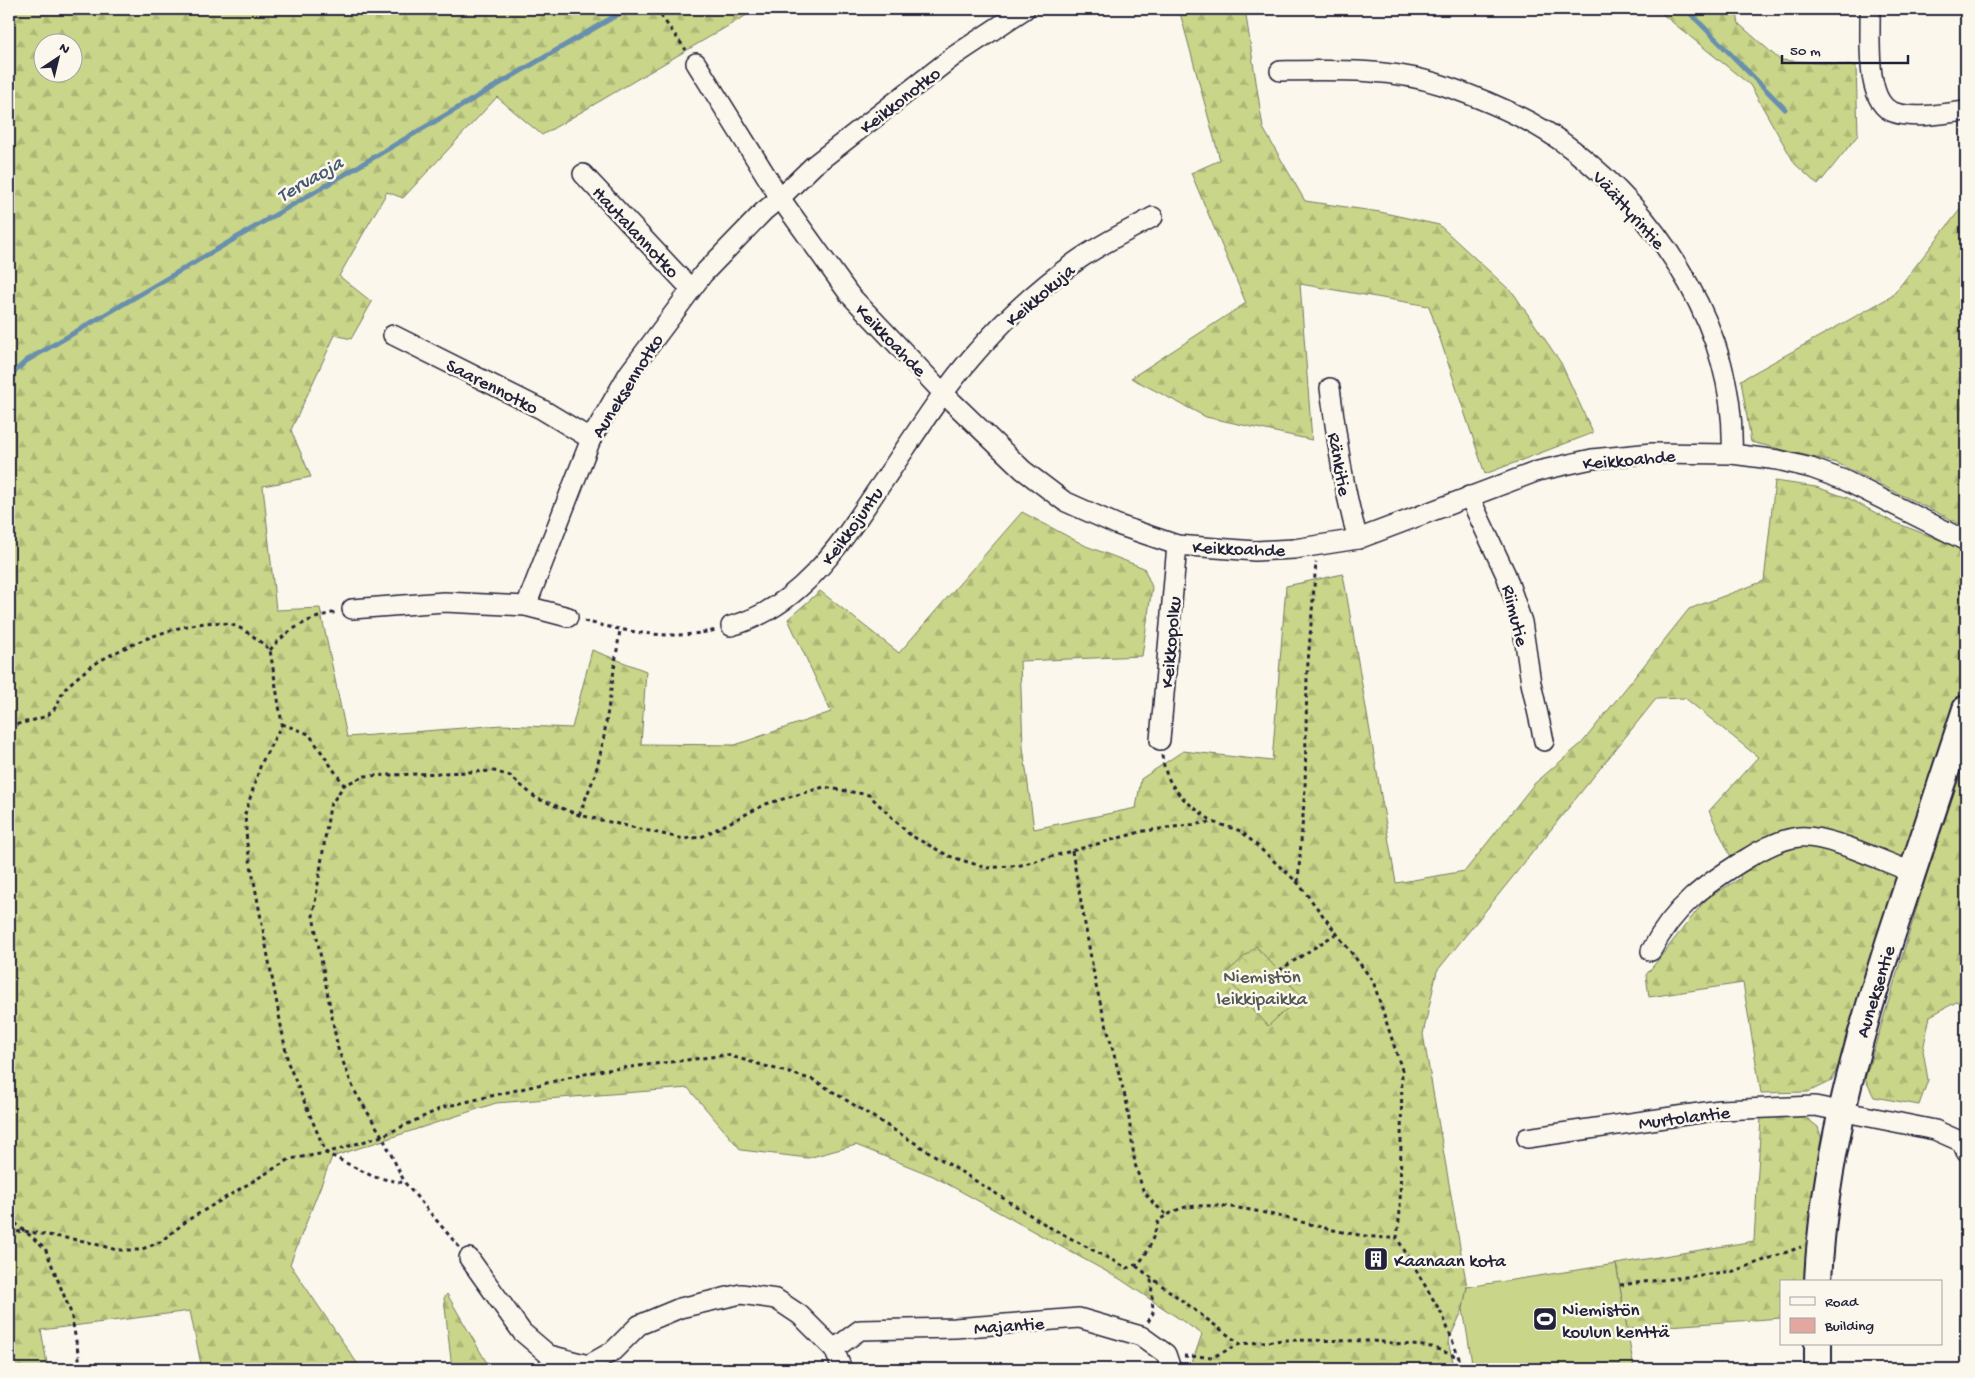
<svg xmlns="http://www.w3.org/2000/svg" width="1975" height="1378" font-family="'Gochi Hand',sans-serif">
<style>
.forest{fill:url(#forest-firs);stroke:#767c62;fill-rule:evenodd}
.park{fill:url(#park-crowns);stroke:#767c62}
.pitch{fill:#c9d588;stroke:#767c62}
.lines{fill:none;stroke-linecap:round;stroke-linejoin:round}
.stream{stroke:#698fae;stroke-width:5}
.building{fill:url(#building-back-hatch);stroke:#22223b}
.street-casing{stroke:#22223b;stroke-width:22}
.secondary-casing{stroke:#22223b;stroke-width:30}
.path{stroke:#22223b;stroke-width:3;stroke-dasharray:4 4;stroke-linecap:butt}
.street{stroke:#fbf7ec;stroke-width:19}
.secondary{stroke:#fbf7ec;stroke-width:26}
.labels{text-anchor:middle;stroke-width:5;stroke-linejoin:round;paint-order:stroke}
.street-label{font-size:19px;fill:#22223b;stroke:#fbf7ec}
.park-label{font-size:19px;fill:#545852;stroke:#fbf7ec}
.poi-label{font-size:19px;fill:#22223b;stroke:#fbf7ec;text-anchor:start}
.water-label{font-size:20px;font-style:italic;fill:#455974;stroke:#fbf7ec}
</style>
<defs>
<pattern id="forest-firs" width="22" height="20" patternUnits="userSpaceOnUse" patternTransform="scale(1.25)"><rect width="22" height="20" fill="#c9d588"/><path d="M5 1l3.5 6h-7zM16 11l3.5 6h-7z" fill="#acb776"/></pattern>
<pattern id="park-crowns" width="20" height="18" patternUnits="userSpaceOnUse" patternTransform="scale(1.25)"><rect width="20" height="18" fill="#c9d588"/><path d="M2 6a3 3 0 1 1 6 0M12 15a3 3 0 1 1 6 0" fill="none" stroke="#acb776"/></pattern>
<pattern id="building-back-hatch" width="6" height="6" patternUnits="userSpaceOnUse" patternTransform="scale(1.25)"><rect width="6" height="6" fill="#e2a8a0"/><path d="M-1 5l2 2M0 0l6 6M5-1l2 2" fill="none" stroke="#c2908b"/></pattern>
</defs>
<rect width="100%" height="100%" fill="#fbf7ec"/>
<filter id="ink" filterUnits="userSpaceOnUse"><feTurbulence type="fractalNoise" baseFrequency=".02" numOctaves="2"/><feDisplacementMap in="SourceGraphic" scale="10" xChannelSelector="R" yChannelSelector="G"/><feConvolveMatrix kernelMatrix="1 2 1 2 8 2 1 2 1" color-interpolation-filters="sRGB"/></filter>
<g filter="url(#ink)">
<g class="forest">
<path d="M9 9H757L542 135 497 97 403 198 387 192 339 276 372 302 351 339 335 335 291 430 311 477 263 486 276 610 320 608 347 737 502 725 572 728 592 650 646 671 641 744 735 745 831 712 788 619 820 591 899 653 1022 512 1086 546 1144 568 1152 587 1142 656 1020 661 1023 747 1034 829 1136 808 1141 779 1183 751 1272 761 1286 586 1343 574 1396 883 1465 871 1534 784 1582 743 1689 609 1764 581 1775 481 1816 487 1848 498 1891 521 1966 550V674L1840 1064 1831 1081 1808 1092 1761 1093 1743 983 1649 997 1646 975 1707 898 1741 878 1709 811 1758 757 1685 698 1656 699 1437 971 1423 1034 1467 1287 1463 1309 1448 1342 1455 1369H1193L1192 1363 1202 1334 1120 1279 933 1176 856 1145 808 1158 741 1150 688 1088 496 1103 332 1157 290 1264 361 1369H202L190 1311 41 1330 48 1369H9ZM42 42H72V72H42Z"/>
<polygon points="1179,9 1245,9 1263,128 1305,201 1380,212 1439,225 1514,294 1561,363 1593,433 1485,474 1429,306 1300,284 1312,440 1206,417 1131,378 1246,303 1191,173 1220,160"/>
<polygon points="1656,9 1736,9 1739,24 1780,60 1856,66 1858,135 1818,185 1795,164 1750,85"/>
<polygon points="1966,202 1966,527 1837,463 1751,442 1741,380 1892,296"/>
<polygon points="1966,757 1966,997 1930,1016 1923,1050 1928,1080 1919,1105 1874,1097 1865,1079 1927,874"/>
<polygon points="1804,1116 1818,1127 1823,1143 1808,1282 1781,1282 1781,1318 1627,1329 1616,1264 1754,1241 1761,1117"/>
<polygon points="447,1294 488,1365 487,1369 452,1369 444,1298"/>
</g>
<polygon class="park" points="1256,946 1301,996 1268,1026 1224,975"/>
<polygon class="pitch" points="1616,1264 1634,1369 1473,1369 1463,1309 1467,1287"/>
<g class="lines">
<g class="stream">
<polyline points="1686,9 1785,109"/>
<polyline points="9,377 26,361 627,9"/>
</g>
</g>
<polygon class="building" points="1377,1253 1381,1257 1380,1263 1375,1265 1370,1260 1371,1254"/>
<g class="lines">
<defs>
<g id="street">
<path d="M1870 9C1871 35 1864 102 1893 112 1915 120 1944 113 1966 111"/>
<polyline points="696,63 780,198 849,294 943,393 1023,470 1064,501 1118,525 1177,545 1255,551 1294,549 1358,539 1538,471 1592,459 1652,453 1732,454 1778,460 1811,468 1844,480 1966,541"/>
<path d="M1280 71C1333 70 1391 68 1442 85 1487 100 1535 120 1573 150 1664 221 1737 335 1732 454"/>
<polyline points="583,174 690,288"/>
<polyline points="393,335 543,410 591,439"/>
<path d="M1330 388C1337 439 1343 489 1358 539"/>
<polyline points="1469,496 1506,575 1522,622 1531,683 1544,741"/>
<polyline points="526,606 591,439 629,373 703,274 764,211 780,198 814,165 954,56 1025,9"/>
<polyline points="352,609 444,602 526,606 568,617"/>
<path d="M731 626C798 608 838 548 875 493 907 448 935 400 972 357 1003 321 1038 288 1078 260 1101 244 1128 231 1153 217"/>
<polyline points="1160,740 1177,545"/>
<path d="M1651 951C1674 907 1705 884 1746 859 1762 849 1780 839 1799 837 1826 834 1884 862 1912 872"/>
<polyline points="1527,1138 1720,1110 1815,1106 1935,1130 1962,1142 1966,1152"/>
<polyline points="469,1258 522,1332 549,1355 588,1365 613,1351 639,1325 680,1308 741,1294 776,1299 800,1315 834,1349 842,1369"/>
<polyline points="834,1349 860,1330 955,1328 1079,1318 1141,1336 1166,1354 1171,1369"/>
</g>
<g id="secondary">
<path d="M1818 1282C1823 1165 1854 1053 1889 943 1914 865 1940 787 1966 709"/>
<polyline points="1818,1344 1818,1369"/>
</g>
</defs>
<use href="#street" class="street-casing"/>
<use href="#secondary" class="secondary-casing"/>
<g class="path">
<polyline points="656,9 686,50"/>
<path d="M584 621C628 632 671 641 716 630"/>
<path d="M270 650C287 629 311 617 337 612"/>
<polyline points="282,724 309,734 344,785"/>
<path d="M9 727C21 722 38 721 49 714 58 707 58 701 63 692 67 685 78 677 85 671 113 649 193 615 228 624 245 628 257 639 270 650L282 724 261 764 245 814 247 844 288 1063 326 1153 374 1177 405 1183"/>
<path d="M1162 755C1166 789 1186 802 1212 821"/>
<polyline points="579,815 595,775 603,743 620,630"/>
<polyline points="1072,851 1096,986 1127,1104 1135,1164 1143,1190 1153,1203 1167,1215"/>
<polyline points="1298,882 1305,789 1307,675 1316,562"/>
<polyline points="1266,979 1337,933"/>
<polyline points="9,1218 45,1248 71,1313 81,1369"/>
<path d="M9 1233 23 1231 84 1241 117 1250H140L160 1242 188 1220 290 1159 326 1153 382 1136 444 1107 598 1071 727 1055 814 1080 1051 1228 1127 1268C1148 1264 1152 1238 1159 1220 1167 1215 1177 1209 1186 1207 1258 1198 1326 1239 1397 1238"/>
<polyline points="459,1247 405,1183 382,1136 354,1090 338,1049 313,916 330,806 344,785 365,776 494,771 510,776 536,798 579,815 684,839 701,837 766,804 824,787 869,795 910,835 949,856 987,868 1021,865 1144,831 1212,822 1241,831 1298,883 1373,981 1402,1070 1400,1211 1397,1238 1443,1316 1463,1369"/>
<polyline points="1136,1266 1240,1344"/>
<polyline points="1620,1285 1734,1271 1801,1247"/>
<polyline points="1148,1322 1153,1313 1151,1278"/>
<polyline points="1184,1356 1213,1357 1240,1344 1284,1340 1373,1341 1432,1347 1460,1358"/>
</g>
<use href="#street" class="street"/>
<use href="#secondary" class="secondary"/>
</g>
</g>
<defs>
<symbol id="building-square" viewBox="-11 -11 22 22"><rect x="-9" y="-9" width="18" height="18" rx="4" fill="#22223b" stroke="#fbf7ec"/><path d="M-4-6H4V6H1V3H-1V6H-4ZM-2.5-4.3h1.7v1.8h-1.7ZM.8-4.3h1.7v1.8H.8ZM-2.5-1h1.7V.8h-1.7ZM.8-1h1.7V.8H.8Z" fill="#fff"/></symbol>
<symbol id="stadium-square" viewBox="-11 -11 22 22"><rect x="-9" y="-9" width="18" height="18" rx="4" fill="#22223b" stroke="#fbf7ec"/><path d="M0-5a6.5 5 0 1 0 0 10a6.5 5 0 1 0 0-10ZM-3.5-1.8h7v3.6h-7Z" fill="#fff"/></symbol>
</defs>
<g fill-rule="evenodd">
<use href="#building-square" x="1362" y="1245" width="28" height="28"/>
<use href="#stadium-square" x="1531" y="1305" width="28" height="28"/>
</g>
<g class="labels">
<g class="street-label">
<text transform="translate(899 99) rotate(-38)" y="7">Keikkonotko</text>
<text transform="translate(1630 209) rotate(48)" y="7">Väättyrintie</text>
<text transform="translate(637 231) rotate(47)" y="7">Hautalannotko</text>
<text transform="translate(1039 294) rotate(-41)" y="7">Keikkokuja</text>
<text transform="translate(892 339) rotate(46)" y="7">Keikkoahde</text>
<text transform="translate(493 385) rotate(27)" y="7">Saarennotko</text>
<text transform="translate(626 385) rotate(-58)" y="7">Auneksennotko</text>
<text transform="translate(1629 458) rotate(-5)" y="7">Keikkoahde</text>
<text transform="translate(1341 464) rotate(80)" y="7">Ränkitie</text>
<text transform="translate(851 525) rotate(-54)" y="7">Keikkojuntu</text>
<text transform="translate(1239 547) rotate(2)" y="7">Keikkoahde</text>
<text transform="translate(1517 615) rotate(76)" y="7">Riimutie</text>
<text transform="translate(1169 642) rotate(-85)" y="7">Keikkopolku</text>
<text transform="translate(1874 991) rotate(-73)" y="7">Auneksentie</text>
<text transform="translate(1684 1116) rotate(-7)" y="7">Murtolantie</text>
<text transform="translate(1009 1324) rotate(-4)" y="7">Majantie</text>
</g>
<g class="park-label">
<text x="1262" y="982">Niemistön<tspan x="1262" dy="22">leikkipaikka</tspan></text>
</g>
<g class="poi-label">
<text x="1394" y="1266">Kaanaan kota</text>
<text x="1562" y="1315">Niemistön<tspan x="1562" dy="22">koulun kenttä</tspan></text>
</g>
<g class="water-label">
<text transform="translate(309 178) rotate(-30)" y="7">Tervaoja</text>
</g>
</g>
<rect width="1975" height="1378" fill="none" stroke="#fbf7ec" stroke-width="30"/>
<rect x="15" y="15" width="1945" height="1348" fill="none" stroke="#22223b" stroke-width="2" filter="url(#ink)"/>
<rect x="1780" y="1280" width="162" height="65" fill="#fbf7ec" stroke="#a4a2a5"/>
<rect x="1790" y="1297" width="25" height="8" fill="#fbf7ec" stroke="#a4a2a5"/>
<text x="1825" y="1306" font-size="15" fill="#22223b">Road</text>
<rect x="1790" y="1318" width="25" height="15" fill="#e2a8a0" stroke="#a4a2a5"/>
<text x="1825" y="1330" font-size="15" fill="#22223b">Building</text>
<g transform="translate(58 58) rotate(35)"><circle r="24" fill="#fbf7ec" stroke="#a4a2a5"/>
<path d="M0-4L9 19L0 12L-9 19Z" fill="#22223b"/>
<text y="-8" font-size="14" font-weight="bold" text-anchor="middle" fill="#22223b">N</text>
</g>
<path d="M1782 55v8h126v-8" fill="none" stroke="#22223b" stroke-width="2.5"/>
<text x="1790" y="55" font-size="15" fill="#22223b" stroke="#fbf7ec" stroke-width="4" paint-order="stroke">50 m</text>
</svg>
